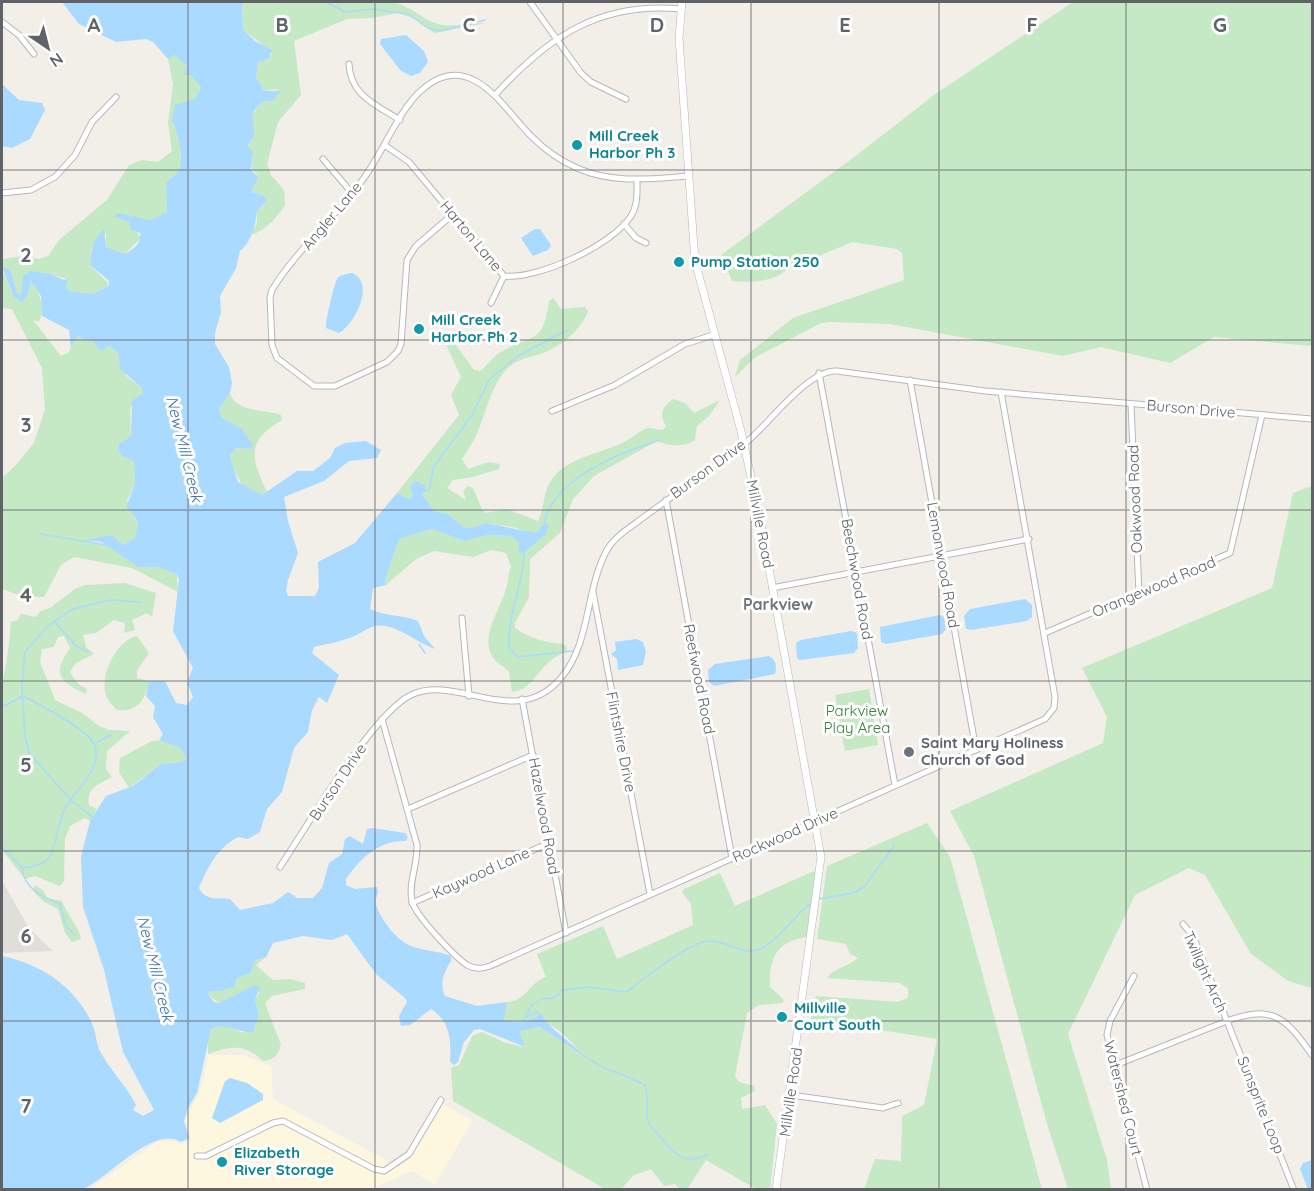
<svg xmlns="http://www.w3.org/2000/svg" width="1314" height="1191" font-family="Quicksand,sans-serif">
<style>
.commercial{fill:#fef7e0}
.industrial{fill:#e0deda}
.green{fill:#c5e8c5}
.water{fill:#aadaff}
.lines{fill:none;stroke-linecap:round;stroke-linejoin:round}
.stream{stroke:#aadaff;stroke-width:1.5}
.minor-casing{stroke:#b5b8bc;stroke-width:7}
.tertiary-casing{stroke:#b5b8bc;stroke-width:8}
.minor{stroke:#fff;stroke-width:5}
.tertiary{stroke:#fff;stroke-width:7}
.grid{fill:none;stroke:#5f6368;stroke-width:1.5;stroke-opacity:0.55}
.culture-dot{fill:#0f9aa8;stroke:#fff;stroke-width:2}
.worship-dot{fill:#6b7280;stroke:#fff;stroke-width:2}
.labels{text-anchor:middle;stroke-width:6;stroke-linejoin:round;paint-order:stroke}
.culture-label{font-size:15px;font-weight:bold;fill:#0d838f;stroke:#fff;text-anchor:start}
.street-label{font-size:15px;fill:#5f6368;stroke:#fff}
.park-label{font-size:15px;fill:#348238;stroke:#fff}
.worship-label{font-size:15px;font-weight:bold;fill:#5b616d;stroke:#fff;text-anchor:start}
.water-label{font-size:16px;font-style:italic;fill:#4174aa;stroke:#fff}
.neighbourhood-label{font-size:16px;font-weight:bold;fill:#70757a;stroke:#fff}
.grid-label{font-size:20px;text-anchor:middle;font-weight:bold;fill:#5f6368;stroke:#fff;stroke-width:6;stroke-linejoin:round;paint-order:stroke}
</style>
<rect width="100%" height="100%" fill="#f1efe8"/>
<polygon class="commercial" points="209,1055 242,1055 271,1066 273,1099 399,1167 438,1101 472,1121 435,1185 412,1171 371,1189 89,1190 156,1142 174,1141 183,1145 191,1140 185,1121 200,1091"/>
<polygon class="industrial" points="2,881 29,928 53,951 2,953"/>
<g class="green">
<path d="M246 2C293 2 343 0 390 2 408 4 419 17 435 23 450 29 470 22 486 23L434 33 415 18 397 13 372 18 347 19 294 41 301 95 278 122 267 164 271 175 284 190 285 205C278 216 264 233 250 235L257 223V211L264 205 263 195 251 192 257 174 252 170 253 153 248 145 255 133 251 117 259 105 279 89 264 91 256 77 258 62 269 59 272 53 243 29 242 4Z"/>
<path d="M1073 2H1312V346L1214 337 1170 363 1101 347 1063 356 890 324 830 322 821 323 754 358 735 377 740 360 793 318 904 280 902 253 897 249 852 242 786 270C774 282 748 283 732 281L721 255 857 155 934 95Z"/>
<path d="M175 55C184 61 197 79 201 87L195 99 172 121C178 132 186 162 177 173 173 177 169 178 166 183L167 212 150 220 129 221 141 238 125 254 106 247V234L101 232 91 250 90 265 110 285 93 294 69 291 66 287 69 280 51 274 23 276 22 295 17 293 10 271 2 267V259L24 256 39 259 48 256 59 240 107 200 129 165 142 160 158 162 172 151 168 123 173 84 168 59Z"/>
<path d="M2 269 14 297 22 301 28 294 31 281C40 294 46 306 39 322L33 320 61 356 68 353 78 335 83 340 93 341 99 349 103 350 109 345 119 355 126 376 142 388 143 392 130 408 131 436 119 444 118 450 122 456 134 462 135 482 127 501 138 525 135 538 123 545 112 535 88 540 108 545 138 567H158L177 573 178 592 132 568 74 557 61 565 44 597H25L2 589V478L15 466 34 443 45 409 42 368 12 309 2 308Z"/>
<path d="M553 298 561 309 585 307 588 311C581 331 557 350 537 355 526 358 516 360 508 368 491 384 487 411 478 431 474 441 468 450 462 459L468 469 489 462 500 464 499 469 473 477 453 480 447 488 466 500 463 491 468 486 473 488 482 509 486 513 507 509 538 521C546 505 542 488 556 474 574 456 603 453 624 442 632 439 640 429 649 428 653 428 659 430 663 430L666 426C659 414 662 407 673 399L685 403 694 413 720 400 709 416 697 426 695 440C683 448 669 446 657 441L594 476 573 499 560 533 530 559 529 597 515 623V628C528 638 548 643 563 644L567 647 566 652C537 662 536 690 512 692L509 672C505 667 499 665 495 660 477 639 501 609 506 589 509 581 507 576 511 567L506 553 491 550 473 557 434 551 416 559 386 585 385 580 399 539 432 529 464 541 488 535 512 536 519 543 549 526 545 523 536 533 531 534 517 528 486 523 472 528 463 527 448 514 434 511 423 495 425 485 415 481 410 486 413 496 409 499 397 493 459 415 451 395 461 377 445 342V336L455 344 474 370 480 371C488 365 492 357 501 352 534 333 543 345 549 301Z"/>
<path d="M230 393C236 413 265 409 281 415L282 420C244 442 252 460 268 494 244 501 235 473 230 456L236 448 250 449 241 428 222 418 219 410Z"/>
<polygon points="1312,486 1312,988 1288,981 1251,954 1205,875 1189,868 1135,895 1068,1034 1107,1160 1111,1189 1068,1189 1047,1124 974,856 950,811 1103,743 1107,717 1082,668 1272,588 1293,493"/>
<path d="M125 583 156 593 152 617 147 613 132 620 135 630 124 633 125 623 114 620 96 633 83 635 86 647 94 654 76 663 70 672 78 684 87 689 86 694C59 682 52 674 70 648L64 636 58 637 54 647 42 649 40 662 55 700 82 713 99 726 109 730 130 731 107 751 106 769 112 777C99 784 86 788 89 805L97 809 90 821 85 818 70 826 65 839 64 881 60 886 35 876 25 879 2 850V684C7 663 9 644 11 622L18 620 21 614 36 617 40 611 50 608 75 589 85 585Z"/>
<path d="M137 636 149 653 137 671V678L149 681C146 698 138 713 117 710 113 706 108 701 106 695 99 675 117 640 137 636Z"/>
<polygon points="869,689 878,745 845,751 835,695"/>
<path d="M152 741C168 740 181 744 187 758L181 762 161 764 129 788 119 772 120 758Z"/>
<path d="M927 823 950 857 1042 1189H864L875 1159 901 1161 902 1116 924 1105 937 1039 811 1019 816 996 898 1002 908 998V989L900 983 827 978C835 967 848 967 858 958L850 954 846 944 817 939 827 866Z"/>
<path d="M814 871 817 879 808 937C776 941 769 958 770 987L784 1000 782 1003 759 1005 747 1013 735 1076 739 1082 754 1086 755 1091 741 1098 742 1109 765 1105 777 1124 770 1189H756L706 1160 687 1189H680L675 1184 664 1186 651 1169 634 1175 621 1189H605L453 1101 451 1068 459 1065 472 1036 482 1032 506 1043 525 1047 518 1030 540 1027 583 1056C572 1042 553 1020 533 1020 522 1020 515 1022 504 1020L507 1002C526 1002 530 981 546 977L537 954 603 926 617 959 693 925 691 904 682 892 684 889 720 873 735 906Z"/>
<path d="M35 885 43 890 47 898 62 901C66 913 81 930 81 939L72 942 65 933 58 909 43 901 33 891Z"/>
<path d="M259 957H266L256 965 273 980 290 979 305 983V989L272 996 265 1003 281 1045C277 1056 274 1060 263 1061 244 1043 231 1046 208 1054V1037L212 1028 225 1025 243 1033 259 1014 255 1000 260 992 237 995 219 1003 208 995 211 991H220Z"/>
</g>
<g class="water">
<path d="M62 2H246L242 4 243 29 255 41 272 50 269 59 258 62 256 77 264 91H281L272 101H265C250 110 251 117 255 133L248 145 253 153 251 170 258 177 251 192 263 195 267 201 257 211C256 224 251 243 240 251L236 268 220 296 221 312 215 333V344L229 367 232 383 230 393 219 410 222 418 241 428 253 445 250 449 236 448 230 456 238 482 262 495 297 471H313L330 458 335 448 345 443 366 441 381 450 377 458 349 461 324 481 284 497 288 521 298 553 288 580 286 591 288 596H315L319 588 318 562 355 543 397 493 409 499 413 496 410 486 415 481 426 485 423 495 434 511 448 514 463 527 472 528 486 523 536 533 545 522 549 526 545 535 523 553H519V543L512 536 488 535 464 541 432 529 399 539 385 580 386 585 373 588 370 609C386 617 401 614 418 621L424 636 435 649C421 644 411 636 398 630 371 618 368 633 346 639 336 643 325 644 314 647L312 653 339 675 327 703 319 697 312 710 308 732 294 748 282 792 267 809 260 832 248 839 238 837C217 848 208 867 199 888 207 902 216 897 230 899L240 910 273 903 288 892 297 898H313L322 888 329 863 342 854 345 839 350 836 363 844 367 829 372 828 405 833 408 837 406 841C378 840 360 859 346 879V885L355 889 377 887C380 894 374 898 376 905 381 920 398 943 414 947 426 951 438 951 451 956V961C444 972 439 984 445 996L477 1006 507 1002 504 1020C518 1023 529 1023 541 1014 551 1031 572 1042 585 1057L540 1027 519 1031 525 1047 480 1029 474 1030 464 1042 458 1062 454 1065 450 1062C451 1041 451 1022 431 1009L410 1025 401 1026 399 1016 407 1002 405 998 376 974 347 934 332 940 303 936 273 943 266 957 255 960 251 973 237 978 234 987 220 991H211L208 994 214 1002 219 1003 255 985 260 987 255 1000 259 1014 253 1032C238 1034 226 1021 211 1029L197 1093 188 1108 184 1121 189 1138 181 1142C153 1125 110 1177 85 1188 74 1191 18 1190 2 1189V956C40 964 73 985 91 1021 96 1031 96 1043 100 1051 110 1070 126 1085 136 1105L133 1110 143 1116 154 1110 123 1052 104 970 83 907 81 857 90 821 106 796 133 786 161 764 181 762 187 758 179 747 159 740 163 734 153 717 155 706 146 696 149 681H165L176 703 187 705 193 697 187 682 193 668 173 631 179 580 177 574 158 567H138L102 542 85 540 112 535 123 545 135 538 138 524 132 512 126 508 135 482 134 462 122 456 118 450 119 444 131 436 132 401 143 393 142 388 120 369 119 355 109 345 103 351 99 349 93 341 83 340 78 335 71 347 69 330 42 316 41 296 31 281 28 294 22 302 14 297 2 267 10 270 17 293 21 295 23 276 31 271 51 274 64 280 69 279 66 287 69 291 93 294 110 285 108 280 90 265C91 250 93 239 104 229L106 247 125 254C133 250 142 243 140 233L131 230 129 221 115 217 117 213 150 220 167 212 166 183C169 178 173 177 177 173 186 162 178 132 172 121L175 105 195 99 201 87 191 75H184L187 66 175 55 168 59 153 42 146 39 116 42 79 24Z"/>
<polygon points="406,35 424,51 428,62 420,73 411,76 401,71 380,44 381,39"/>
<polygon points="2,84 19,100 42,103 45,110 30,139 12,148 2,146"/>
<polygon points="535,229 540,229 551,245 548,250 533,256 521,238"/>
<path d="M352 273C376 283 355 324 339 333L326 328C325 323 334 282 338 278 342 274 347 274 352 273Z"/>
<polygon points="1025,599 1032,605 1032,617 1027,621 971,630 966,629 964,616 970,609"/>
<polygon points="940,615 944,617 946,629 942,634 886,644 881,642 880,627"/>
<polygon points="851,631 857,633 858,648 854,653 800,660 797,658 796,643 801,640"/>
<polygon points="636,639 643,642 646,652 643,665 618,670 617,659 611,654 616,650 615,642"/>
<path d="M769 656C776 660 777 666 775 674L714 686 709 682 708 670 715 664Z"/>
<polygon points="230,1078 247,1083 263,1094 263,1100 220,1123 212,1118 225,1081"/>
<polygon points="1312,1160 1312,1189 1308,1189 1300,1169 1303,1163"/>
</g>
<g class="lines">
<g class="stream">
<polyline points="326,2 345,12 371,9 408,14 428,28 440,31 485,20"/>
<polyline points="423,491 429,490 434,466 472,415 489,380 518,356 567,330"/>
<path d="M544 523C554 478 621 452 660 440"/>
<polyline points="40,534 107,545"/>
<path d="M524 553C523 586 507 615 509 648L518 657 573 651"/>
<polyline points="54,621 76,646 89,652"/>
<polyline points="419,644 425,653"/>
<path d="M2 707 23 696C38 704 90 730 95 746 102 770 77 788 66 807 57 821 58 843 50 856 45 864 31 868 22 868L2 846"/>
<polyline points="96,743 111,735"/>
<polyline points="94,818 71,800 29,753 25,737 22,687 25,652 47,627 73,609 110,600 141,602"/>
<path d="M22 868C24 889 43 897 60 904L66 926 75 935"/>
<polyline points="819,899 853,893 864,887 894,846"/>
<path d="M525 1017 531 1006 541 999 554 998 563 990 589 987 626 992C645 979 689 940 712 941 729 942 742 956 760 949 777 942 794 916 811 903"/>
<polyline points="523,1021 525,1017 538,1012 540,1016"/>
<path d="M583 1055C602 1070 624 1074 645 1085 650 1098 644 1111 649 1123 651 1128 657 1133 661 1138 675 1155 686 1166 708 1154"/>
</g>
<defs>
<g id="minor">
<polyline points="530,2 581,73 591,82 626,99"/>
<polyline points="2,22 19,35 34,54"/>
<path d="M349 64C350 95 376 105 400 120"/>
<path d="M495 95C548 37 600 1 681 9"/>
<path d="M386 146 409 162 504 276C537 280 613 245 631 216 638 205 637 192 637 180"/>
<polyline points="323,159 352,193"/>
<polyline points="2,193 31,190 55,177 75,155 92,122 116,97"/>
<path d="M452 215 416 246 407 260 401 344 398 351 387 362 335 386H314L277 358 272 345 270 297 272 290C295 252 334 218 361 182 383 154 398 109 424 88 471 49 504 109 532 137 545 150 561 161 577 168 613 184 650 179 689 176"/>
<polyline points="624,224 636,238 646,243"/>
<polyline points="491,303 504,276"/>
<polyline points="819,373 895,785"/>
<polyline points="910,380 976,750"/>
<polyline points="1131,404 1139,594"/>
<polyline points="552,411 615,385 685,344 713,335"/>
<polyline points="666,500 732,858"/>
<polyline points="772,588 1029,539"/>
<polyline points="593,592 650,894"/>
<polyline points="462,618 469,696"/>
<polyline points="1045,633 1230,553 1262,415"/>
<polyline points="522,699 566,933"/>
<path d="M382 719 417 845C418 864 408 883 412 901 415 915 454 956 467 965 474 969 482 969 490 966L1045 719 1054 708 1055 697 1001 392"/>
<polyline points="408,809 533,755"/>
<path d="M280 867C306 828 373 713 411 695 457 673 516 731 561 678 591 643 585 590 607 550 615 536 631 527 644 517 679 491 716 467 750 439 771 421 809 369 837 371L985 391 1312 419"/>
<polyline points="412,903 549,843"/>
<polyline points="1134,976 1110,1021 1107,1035 1147,1190"/>
<polyline points="1113,1066 1227,1021 1193,936 1183,924"/>
<polyline points="791,1095 883,1108 898,1103"/>
<polyline points="197,1156 206,1156 273,1123 283,1121 374,1169 384,1171 409,1154 441,1100"/>
<path d="M1294 1190 1227 1021C1273 1004 1286 1018 1312 1055"/>
</g>
<polyline id="tertiary" points="682,2 679,38 695,261 741,431 760,518 821,857 776,1190"/>
</defs>
<use href="#minor" class="minor-casing"/>
<use href="#tertiary" class="tertiary-casing"/>
<use href="#minor" class="minor"/>
<use href="#tertiary" class="tertiary"/>
</g>
<path class="grid" d="M188 2V1190M375 2V1190M563 2V1190M751 2V1190M939 2V1190M1126 2V1190M2 170H1312M2 340H1312M2 510H1312M2 681H1312M2 851H1312M2 1021H1312"/>
<g class="culture-dot">
<circle cx="577" cy="145" r="6"/>
<circle cx="679" cy="262" r="6"/>
<circle cx="419" cy="329" r="6"/>
<circle cx="782" cy="1017" r="6"/>
<circle cx="222" cy="1162" r="6"/>
</g>
<circle class="worship-dot" cx="909" cy="752" r="6"/>
<g class="labels">
<g class="culture-label">
<text x="589" y="141">Mill Creek<tspan x="589" dy="17">Harbor Ph 3</tspan></text>
<text x="691" y="267">Pump Station 250</text>
<text x="431" y="325">Mill Creek<tspan x="431" dy="17">Harbor Ph 2</tspan></text>
<text x="794" y="1013">Millville<tspan x="794" dy="17">Court South</tspan></text>
<text x="234" y="1158">Elizabeth<tspan x="234" dy="17">River Storage</tspan></text>
</g>
<g class="street-label">
<text transform="translate(332 216) rotate(-50)" y="5">Angler Lane</text>
<text transform="translate(471 236) rotate(50)" y="5">Harton Lane</text>
<text transform="translate(1191 409) rotate(5)" y="5">Burson Drive</text>
<text transform="translate(708 469) rotate(-36)" y="5">Burson Drive</text>
<text transform="translate(1135 499) rotate(-92)" y="5">Oakwood Road</text>
<text transform="translate(760 524) rotate(79)" y="5">Millville Road</text>
<text transform="translate(943 565) rotate(80)" y="5">Lemonwood Road</text>
<text transform="translate(857 579) rotate(80)" y="5">Beechwood Road</text>
<text transform="translate(1154 587) rotate(-23)" y="5">Orangewood Road</text>
<text transform="translate(699 679) rotate(79)" y="5">Reefwood Road</text>
<text transform="translate(621 742) rotate(79)" y="5">Flintshire Drive</text>
<text transform="translate(338 782) rotate(-56)" y="5">Burson Drive</text>
<text transform="translate(544 816) rotate(80)" y="5">Hazelwood Road</text>
<text transform="translate(785 835) rotate(-24)" y="5">Rockwood Drive</text>
<text transform="translate(481 873) rotate(-24)" y="5">Kaywood Lane</text>
<text transform="translate(1205 972) rotate(66)" y="5">Twilight Arch</text>
<text transform="translate(791 1092) rotate(-82)" y="5">Millville Road</text>
<text transform="translate(1123 1098) rotate(76)" y="5">Watershed Court</text>
<text transform="translate(1261 1105) rotate(68)" y="5">Sunsprite Loop</text>
</g>
<g class="park-label">
<text x="857" y="716">Parkview<tspan x="857" dy="17">Play Area</tspan></text>
</g>
<g class="worship-label">
<text x="921" y="748">Saint Mary Holiness<tspan x="921" dy="17">Church of God</tspan></text>
</g>
<g class="water-label">
<text transform="translate(185 449) rotate(76)" y="6">New Mill Creek</text>
<text transform="translate(156 969) rotate(76)" y="6">New Mill Creek</text>
</g>
<g class="neighbourhood-label">
<text x="778" y="610">Parkview</text>
</g>
</g>
<g class="grid-label">
<text x="94" y="32">A</text>
<text x="282" y="32">B</text>
<text x="469" y="32">C</text>
<text x="657" y="32">D</text>
<text x="845" y="32">E</text>
<text x="1032" y="32">F</text>
<text x="1220" y="32">G</text>
<text x="26" y="262">2</text>
<text x="26" y="432">3</text>
<text x="26" y="602">4</text>
<text x="26" y="772">5</text>
<text x="26" y="943">6</text>
<text x="26" y="1113">7</text>
</g>
<rect width="1314" height="1191" fill="none" stroke="#5f6368" stroke-width="6"/>
<g transform="translate(48 48) rotate(145)" stroke="#ffffff" stroke-width="4.5" paint-order="stroke">
<path d="M0-4.5L10 22L0 15L-10 22Z" fill="#5f6368"/>
<text y="-9" font-size="16" font-weight="bold" text-anchor="middle" fill="#5f6368">N</text>
</g>
</svg>
